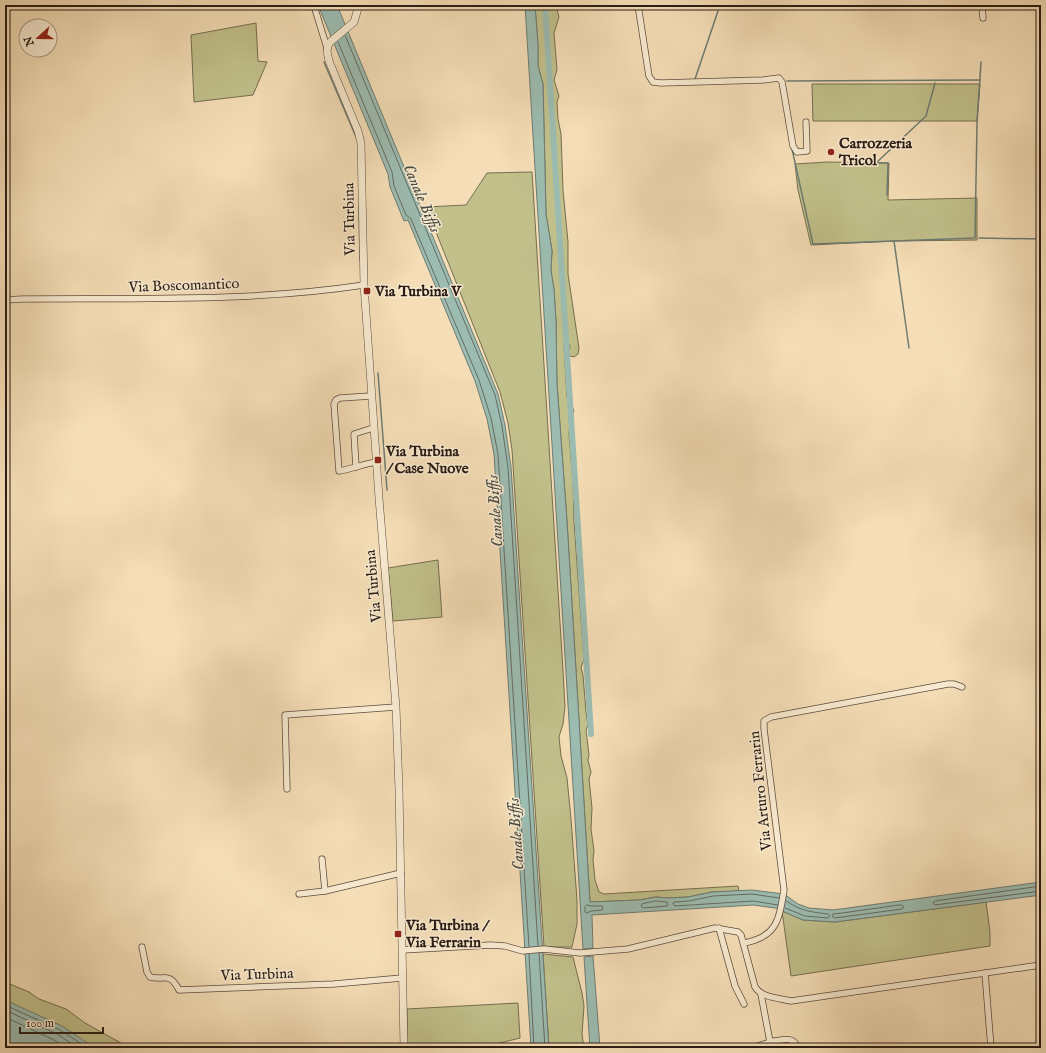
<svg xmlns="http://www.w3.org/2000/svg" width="1046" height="1053" font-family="'IM FELL English',serif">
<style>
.green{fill:#c1c08b;stroke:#766e50}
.water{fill:#9cbcb1;stroke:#6e7c72}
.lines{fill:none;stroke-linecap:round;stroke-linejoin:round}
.shore{stroke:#636c62;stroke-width:1}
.stream{stroke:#6e7c72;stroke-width:1.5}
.canal{stroke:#9cbcb1;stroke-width:6}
.minor-casing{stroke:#5d4c3d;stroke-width:7}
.tertiary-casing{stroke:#5d4c3d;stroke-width:8}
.minor{stroke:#f8ead0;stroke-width:5.5}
.tertiary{stroke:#f8ead0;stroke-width:7}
.poi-dot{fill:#8f2418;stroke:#f8ead0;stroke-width:1.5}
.labels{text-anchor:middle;stroke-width:3;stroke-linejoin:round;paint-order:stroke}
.poi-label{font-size:15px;font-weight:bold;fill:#2a1c14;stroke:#f8ead0;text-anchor:start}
.street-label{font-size:15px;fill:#2a1c14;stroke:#f8ead0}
.water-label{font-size:16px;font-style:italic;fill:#4c4c43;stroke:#f8ead0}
</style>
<rect width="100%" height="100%" fill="#f5deb7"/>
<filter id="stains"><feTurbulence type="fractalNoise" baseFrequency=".005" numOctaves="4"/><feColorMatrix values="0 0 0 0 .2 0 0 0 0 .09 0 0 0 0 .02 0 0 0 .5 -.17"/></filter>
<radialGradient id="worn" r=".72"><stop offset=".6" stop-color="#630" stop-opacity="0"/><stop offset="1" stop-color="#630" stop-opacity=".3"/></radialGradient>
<g class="green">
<path d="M535 5H556L559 17 554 33 557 70 554 80 559 96 557 102 558 119 561 134 563 190 568 242V274L579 348 578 354 574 357 570 356 568 352 570 348V345L566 342 564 346 567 397H569L572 403 571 406 574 410C572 419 569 425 569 434L573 483 574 522 584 660 581 667 583 675 586 712 588 725 586 730 589 755 588 760 591 772 589 779 592 808 591 829 594 851 593 860 595 880 599 892 604 894 738 886 739 891 712 892 688 897 667 898 656 897 639 900 590 902 567 521 557 384 556 321 554 289 551 271 552 251 546 214 543 84 538 66V45Z"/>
<polygon points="256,23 258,61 267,62 253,95 194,102 191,35"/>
<polygon points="812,84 980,84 977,121 813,121"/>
<polygon points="828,162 889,163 888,200 977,198 977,240 895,241 811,245 798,190 795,164"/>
<polygon points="532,172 563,671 565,707 563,724 559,737 561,756 567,778 571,819 577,900 577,924 572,947 544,947 512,450 508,423 500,392 426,207 466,205 487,173"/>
<polygon points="438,560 442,617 393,621 388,568"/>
<polygon points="986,902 990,932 990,946 791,976 782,911 803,920 835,922"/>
<polygon points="543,954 573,957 582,993 584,1006 582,1034 584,1048 549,1048"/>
<polygon points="5,982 29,992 39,999 66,1009 85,1023 130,1048 76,1048 5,1011"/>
<polygon points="518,1003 520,1038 480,1048 407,1048 407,1009"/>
</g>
<g class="water">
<polygon points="318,5 337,5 498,394 505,425 511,467 549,1048 531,1048 494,454 487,419 475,381 408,220 404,221 390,187 388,174"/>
<polygon points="525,5 535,5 538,45 538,66 543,84 546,214 552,251 551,271 554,289 556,321 557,384 567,521 590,902 639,900 656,897 667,898 688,897 712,892 752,890 784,894 798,904 809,908 833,910 1041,882 1041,895 835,922 803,920 775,908 753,905 592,915 593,948 583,949"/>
<polygon points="593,956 594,969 600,1048 590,1048 584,957"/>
<polygon points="5,1000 62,1026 95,1048 5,1048"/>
</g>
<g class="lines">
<g class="shore">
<polyline points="345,35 495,395 502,426 508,468 538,946"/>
<polyline points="338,42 392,172 394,186 406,215 411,219 479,380 491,418 498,454 529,947"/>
<polyline points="1041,886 935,901 933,903 935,905 1041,891"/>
<polygon points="656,901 667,902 668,905 667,906 643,908 641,906 642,904"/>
<polygon points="587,905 591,906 602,906 603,909 602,910 591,911 587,913 585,912 585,907"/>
<polyline points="778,905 753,901 675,906 673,904 674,902 689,901 713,896 752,894 779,898"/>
<polygon points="901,905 904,907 902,909 835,918 832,916 833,914 842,913"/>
<path d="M785 908 805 916 828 918 830 916 828 914C811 912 801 911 786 901"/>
<polyline points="539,953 545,1048"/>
<polyline points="529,954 534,1048"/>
<polyline points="5,1005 60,1030 88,1048"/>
<polyline points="5,1010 57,1034 78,1048"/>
<polyline points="5,1017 54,1040 67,1048"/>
</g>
<g class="stream">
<polyline points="324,62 356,137"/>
<polyline points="695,79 718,11"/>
<polyline points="787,81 980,80"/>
<polyline points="792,149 813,244 894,241 909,348"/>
<polyline points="876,163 926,116 935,83"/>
<polyline points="876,163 888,163 887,195"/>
<polyline points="359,206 360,260"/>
<polyline points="979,238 1041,239"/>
<polyline points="894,241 975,238 977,123 981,62"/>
<polyline points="378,373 387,490"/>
</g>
<polyline class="canal" points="545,5 591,734"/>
<defs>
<g id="minor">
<polyline points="638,5 648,70 649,76 653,82 661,83 763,80 779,78 782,82 793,146 797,152 807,151 806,122"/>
<polyline points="982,5 983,18"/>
<polyline points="315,9 327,48"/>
<path d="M5 300 23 299C137 298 251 302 364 285"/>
<path d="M371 396 340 398 336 400 334 404 339 471C352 469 363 464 376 462"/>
<polyline points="356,467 354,434 373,428"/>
<polyline points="287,789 285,715 396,707"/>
<polyline points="322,859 325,891"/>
<polyline points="299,894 325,891 401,873"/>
<polyline points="719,928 735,986 744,1004"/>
<path d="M744 943C777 937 779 920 784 890L764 729V721L771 717 948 684H954L962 687"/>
<path d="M142 947 147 972 150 977C165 981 169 971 179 990L334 984 402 978"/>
<path d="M402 950 491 945 505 946 523 951 544 949 580 953 628 949 715 928 738 932 741 935 755 987C762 998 779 998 791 1001L1041 965"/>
<polyline points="985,973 991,1048"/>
<path d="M761 994 770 1042C781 1040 793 1035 798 1048"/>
<polyline points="755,1047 770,1042"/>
</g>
<polyline id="tertiary" points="359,5 354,22 329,43 327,51 329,61 358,131 361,143 364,285 379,498 396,707 399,790 404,1048"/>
</defs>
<use href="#minor" class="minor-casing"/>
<use href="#tertiary" class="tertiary-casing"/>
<use href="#minor" class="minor"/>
<use href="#tertiary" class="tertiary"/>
</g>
<g class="poi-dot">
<circle cx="831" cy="152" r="4"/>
<rect x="363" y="287" width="8" height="8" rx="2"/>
<rect x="374" y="456" width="8" height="8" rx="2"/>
<rect x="394" y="930" width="8" height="8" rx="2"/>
</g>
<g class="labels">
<g class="poi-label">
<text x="839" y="148">Carrozzeria<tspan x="839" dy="17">Tricol</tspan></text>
<text x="375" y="296">Via Turbina V</text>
<text x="386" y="456">Via Turbina<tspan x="386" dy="17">/ Case Nuove</tspan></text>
<text x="406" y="930">Via Turbina /<tspan x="406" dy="17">Via Ferrarin</tspan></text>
</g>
<g class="street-label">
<text transform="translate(349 219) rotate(-91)" y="5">Via Turbina</text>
<text transform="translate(184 285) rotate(-2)" y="5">Via Boscomantico</text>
<text transform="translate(373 586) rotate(-95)" y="5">Via Turbina</text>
<text transform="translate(760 791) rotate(-96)" y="5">Via Arturo Ferrarin</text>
<text transform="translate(257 974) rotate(-2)" y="5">Via Turbina</text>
</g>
<g class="water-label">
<text transform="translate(423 198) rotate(67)" y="6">Canale Biffis</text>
<text transform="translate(494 511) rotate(-94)" y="6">Canale Biffis</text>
<text transform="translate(515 834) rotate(-94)" y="6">Canale Biffis</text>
</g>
</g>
<rect width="1046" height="1053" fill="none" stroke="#f5deb7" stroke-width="20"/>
<rect x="6" y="6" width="1034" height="1041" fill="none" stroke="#2a1c14" stroke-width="2"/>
<rect x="10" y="10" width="1026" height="1033" fill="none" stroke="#2a1c14"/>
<g transform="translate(38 38) rotate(249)"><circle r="19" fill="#f8ead0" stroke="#a69885"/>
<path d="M0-3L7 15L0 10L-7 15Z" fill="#8f2418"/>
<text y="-6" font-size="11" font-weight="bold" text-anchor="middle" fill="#2a1c14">N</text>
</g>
<path d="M20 1027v6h83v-6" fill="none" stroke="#2a1c14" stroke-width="2"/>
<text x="26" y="1027" font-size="12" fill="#2a1c14" stroke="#f8ead0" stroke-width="3" paint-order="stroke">100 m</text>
<rect width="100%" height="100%" filter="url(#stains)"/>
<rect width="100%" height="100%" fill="url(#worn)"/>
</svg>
